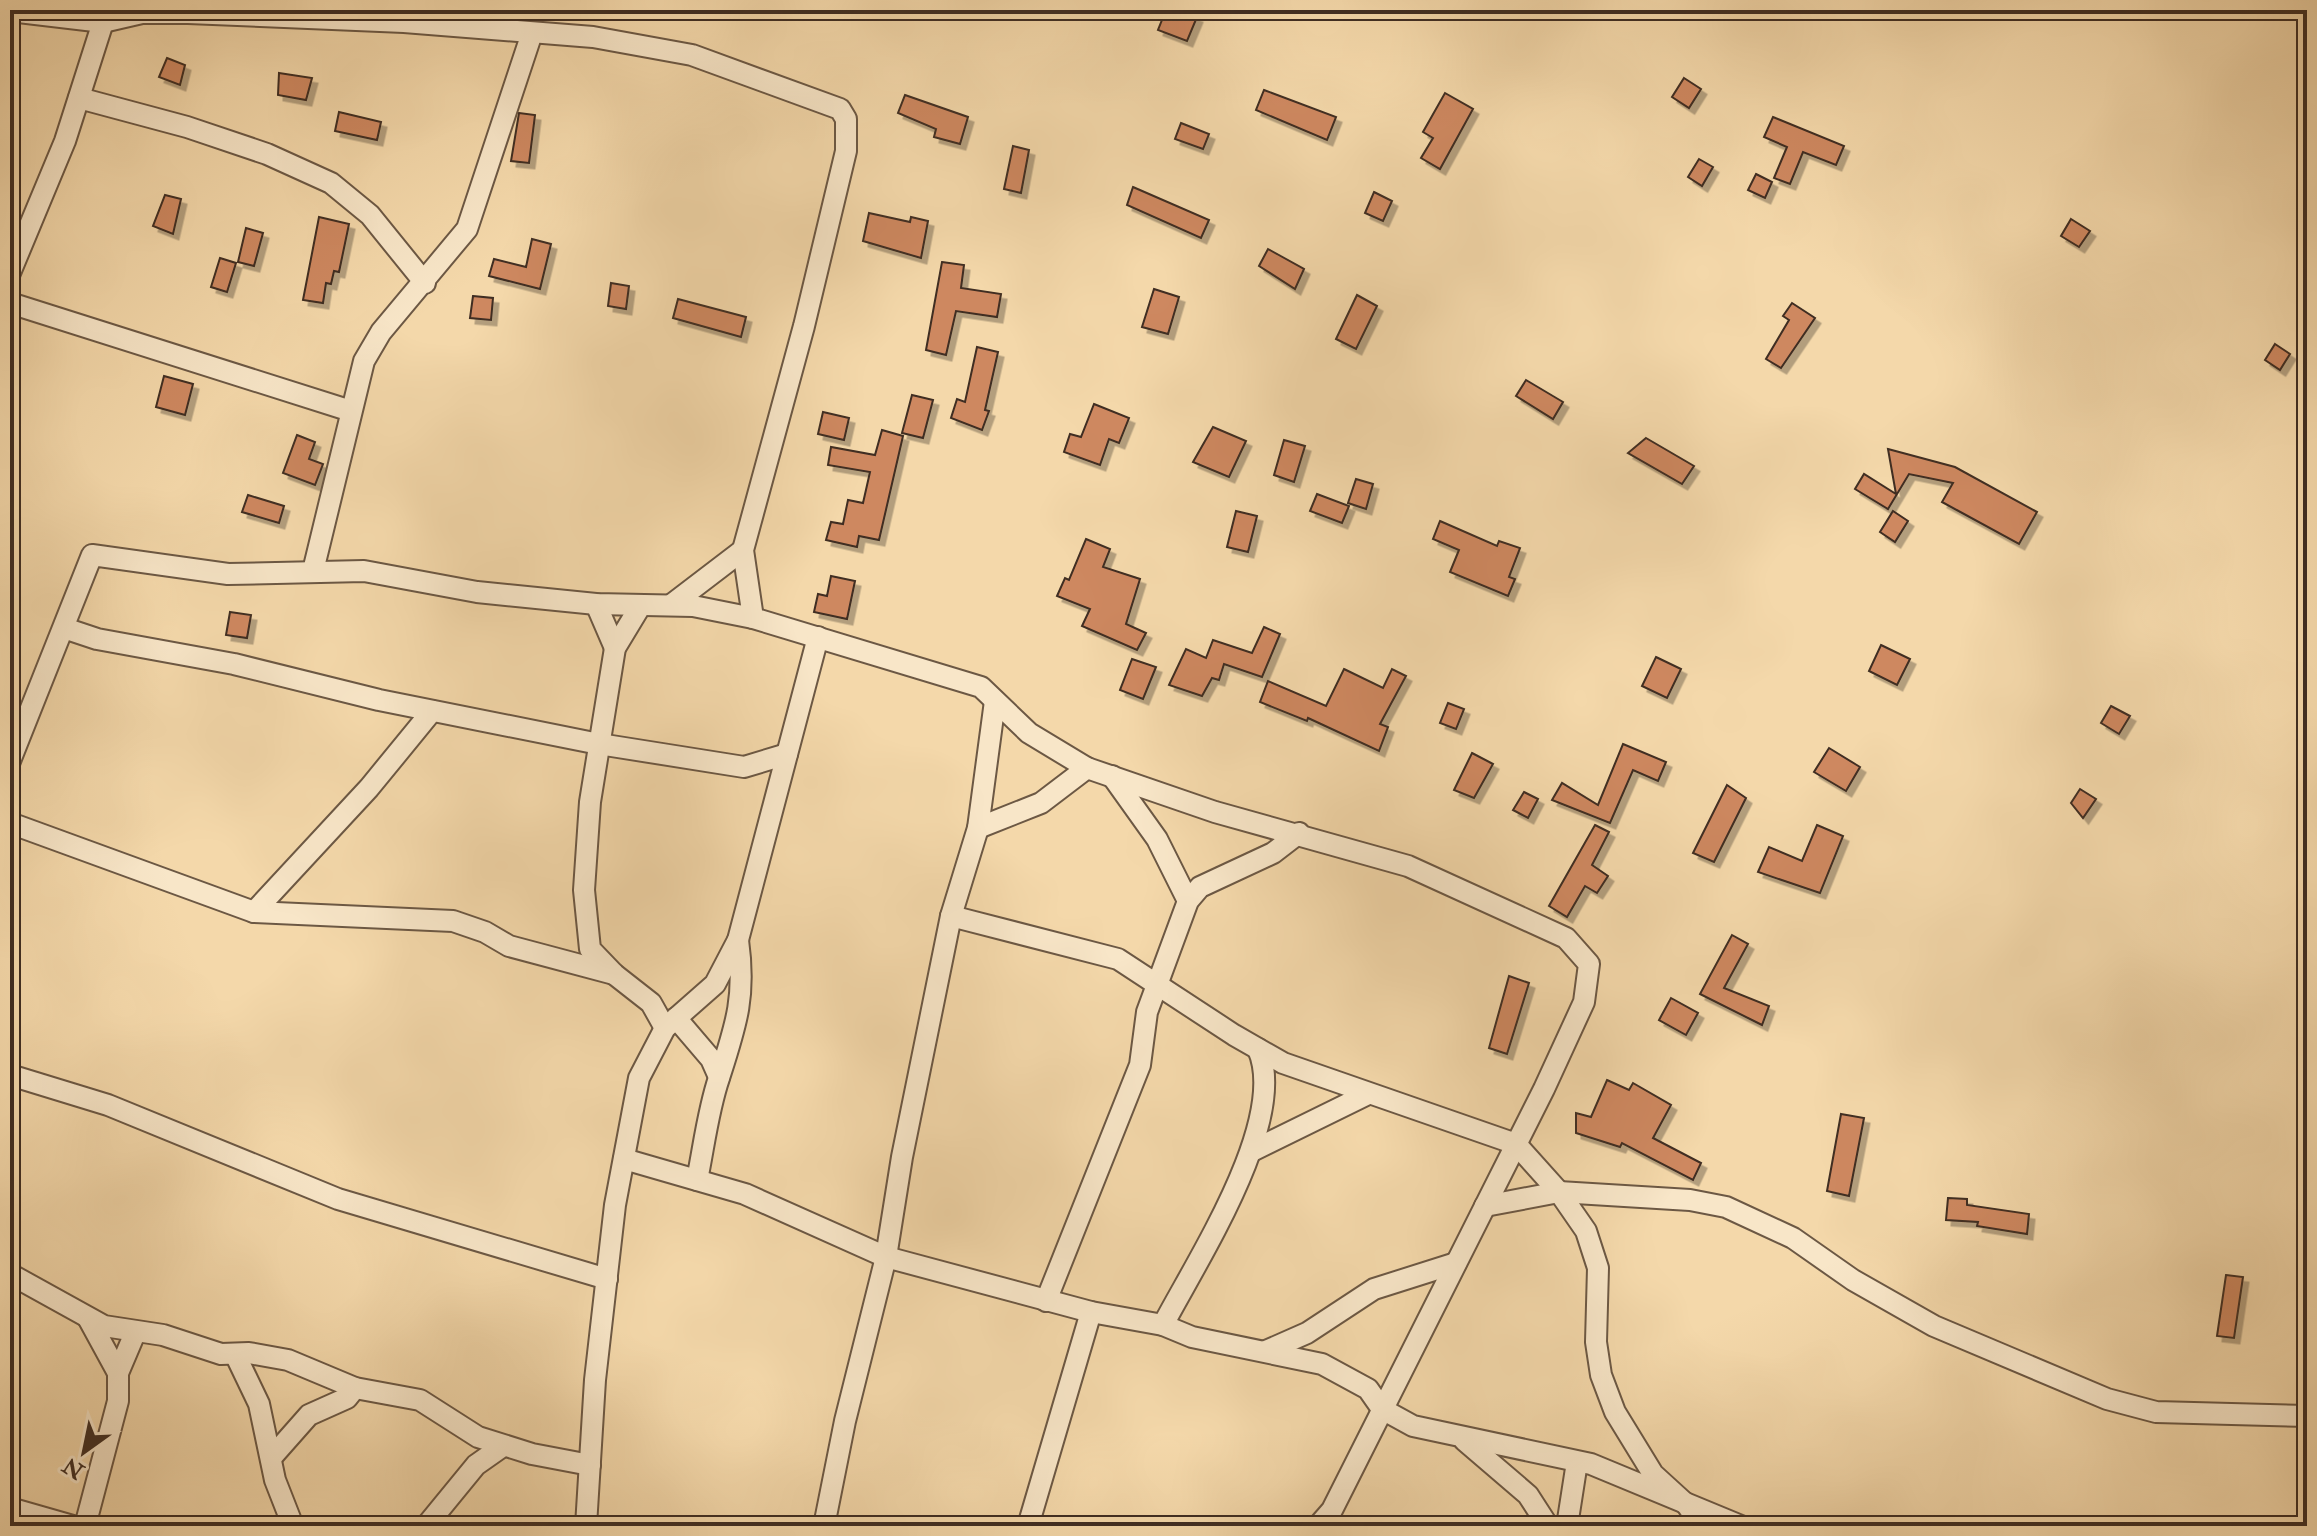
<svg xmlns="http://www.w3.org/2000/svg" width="2317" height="1536" font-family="'IM FELL Double Pica',serif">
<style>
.building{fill:#ce8860;stroke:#3f2d22;stroke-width:2;filter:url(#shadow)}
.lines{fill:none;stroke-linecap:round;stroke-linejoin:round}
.minor-casing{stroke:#6c5844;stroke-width:24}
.minor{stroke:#f8e6c8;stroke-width:20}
</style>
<defs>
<filter id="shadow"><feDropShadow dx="5.5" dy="5.5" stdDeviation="0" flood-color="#0004"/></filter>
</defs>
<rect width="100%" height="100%" fill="#f4d8aa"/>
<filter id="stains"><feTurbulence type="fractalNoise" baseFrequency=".0025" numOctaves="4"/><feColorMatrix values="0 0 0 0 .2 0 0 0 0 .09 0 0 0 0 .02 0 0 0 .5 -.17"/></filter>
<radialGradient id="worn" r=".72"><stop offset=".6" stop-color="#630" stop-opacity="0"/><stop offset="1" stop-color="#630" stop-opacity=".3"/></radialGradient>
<g class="building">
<polygon points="1166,10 1179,10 1197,17 1187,41 1158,30"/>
<polygon points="167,58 185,65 180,85 159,77"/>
<polygon points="279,73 312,78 306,100 278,95"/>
<polygon points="1684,78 1701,89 1689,108 1672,97"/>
<polygon points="1264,90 1336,117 1327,140 1256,110"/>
<polygon points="1445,93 1473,109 1440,169 1421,158 1433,138 1423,132"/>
<polygon points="905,95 968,117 960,144 934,137 936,129 898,113"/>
<polygon points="339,112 381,122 377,140 335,131"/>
<polygon points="519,113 535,115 529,163 511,161"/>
<polygon points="1773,117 1844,146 1836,165 1803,152 1790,184 1774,178 1787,147 1764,137"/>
<polygon points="1181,123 1209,134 1203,149 1175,139"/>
<polygon points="1013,146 1029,150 1021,193 1004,189"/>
<polygon points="1699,159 1713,167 1702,186 1688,177"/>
<polygon points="1756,174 1772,182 1765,198 1748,190"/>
<polygon points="1133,187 1209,220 1201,238 1127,205"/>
<polygon points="1374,192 1392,201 1383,221 1365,213"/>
<polygon points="165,195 181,199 173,234 153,226"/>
<polygon points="869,213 910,222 911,217 928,221 921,258 863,241"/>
<polygon points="319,217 349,224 339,272 334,271 331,284 326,283 323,303 303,300"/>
<polygon points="2071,219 2090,231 2079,247 2061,236"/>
<polygon points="246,228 263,233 254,266 238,262"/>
<polygon points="532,239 551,244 540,289 489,276 494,259 526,267"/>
<polygon points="1268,249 1304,269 1295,289 1259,266"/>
<polygon points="220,258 236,263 227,292 211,287"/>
<polygon points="942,262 964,265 961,288 1001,294 997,317 956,311 946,355 926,350"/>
<polygon points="611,283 629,286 626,309 608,306"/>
<polygon points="1154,289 1179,297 1168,334 1142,327"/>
<polygon points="1357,295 1377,306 1356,349 1336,339"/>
<polygon points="473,296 493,298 491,320 470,318"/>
<polygon points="678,299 746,317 741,337 673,318"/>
<polygon points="1792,303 1815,318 1781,368 1766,359 1789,320 1783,316"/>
<polygon points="2275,344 2290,354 2280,370 2265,360"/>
<polygon points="977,347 998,352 985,410 989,411 982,430 951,418 957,399 965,402"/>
<polygon points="164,376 193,384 185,415 156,407"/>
<polygon points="1526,380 1563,402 1553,419 1516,396"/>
<polygon points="912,395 933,400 923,438 902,433"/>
<polygon points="1094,404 1129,418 1119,443 1109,439 1100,465 1064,452 1070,434 1081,437"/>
<polygon points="823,412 849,418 844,440 818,434"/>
<polygon points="1213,427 1246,441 1229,477 1193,462"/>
<polygon points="882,430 903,436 879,540 859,536 857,547 826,540 831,522 843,524 848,500 863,503 870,472 828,465 831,447 875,455"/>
<polygon points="297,435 315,442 309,459 323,464 315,485 283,473"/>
<polygon points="1646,438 1694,466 1682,484 1628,453"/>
<polygon points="1284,440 1305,446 1294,482 1274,475"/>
<polygon points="1888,449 1955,467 2037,512 2019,544 1942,502 1953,483 1909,474 1888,509 1855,489 1864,474 1896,494"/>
<polygon points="1356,479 1373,484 1366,509 1348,503"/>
<polygon points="1317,494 1349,506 1342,523 1310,511"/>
<polygon points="248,495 284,506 279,523 242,512"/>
<polygon points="1236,511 1257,516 1248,552 1227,547"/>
<polygon points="1893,511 1908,521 1895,542 1880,532"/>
<polygon points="1440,521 1497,546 1499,541 1520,548 1509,577 1515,579 1508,596 1450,572 1459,550 1433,539"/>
<polygon points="1086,539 1110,549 1103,567 1140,579 1126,624 1146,633 1137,650 1082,626 1090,609 1057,596 1065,578 1069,580"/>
<polygon points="831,576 855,581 847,619 814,612 818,594 827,596"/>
<polygon points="230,612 251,615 247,638 226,635"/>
<polygon points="1264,627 1280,634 1262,677 1224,664 1219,680 1212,678 1202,696 1169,685 1186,649 1206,658 1213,640 1252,653"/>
<polygon points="1881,645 1910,659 1897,685 1869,671"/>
<polygon points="1656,657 1681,669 1667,698 1642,686"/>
<polygon points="1132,659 1156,667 1143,699 1120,690"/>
<polygon points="1344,669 1383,688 1392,669 1406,676 1380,724 1388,727 1379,751 1308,718 1307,721 1260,702 1268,681 1326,706"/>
<polygon points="1448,703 1464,709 1456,729 1440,723"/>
<polygon points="2111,706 2130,716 2119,734 2101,723"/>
<polygon points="1623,744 1666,762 1658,781 1633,770 1610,823 1552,800 1562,783 1598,805"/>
<polygon points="1829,748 1860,767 1846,791 1814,772"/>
<polygon points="1472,753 1493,764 1474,798 1454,790"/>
<polygon points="1727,785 1746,798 1714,862 1693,853"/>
<polygon points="2080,789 2096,799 2083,818 2071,803"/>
<polygon points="1524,792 1538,799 1528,818 1513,810"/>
<polygon points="1595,825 1609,832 1592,865 1608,876 1597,893 1585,886 1567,917 1549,906"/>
<polygon points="1817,825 1843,836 1820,893 1758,872 1769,847 1802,861"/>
<polygon points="1732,935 1748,944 1724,988 1769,1006 1762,1025 1700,994"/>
<polygon points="1509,976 1529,983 1507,1054 1489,1048"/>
<polygon points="1671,998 1698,1013 1686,1035 1659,1020"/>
<polygon points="1607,1080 1629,1090 1633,1083 1671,1105 1653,1138 1701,1163 1693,1180 1622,1143 1620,1147 1576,1133 1576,1113 1591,1117"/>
<polygon points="1841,1114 1864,1118 1849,1196 1827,1191"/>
<polygon points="1948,1198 1967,1199 1967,1205 2029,1214 2027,1234 1977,1226 1978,1222 1946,1220"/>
<polygon points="2226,1275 2243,1277 2234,1338 2217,1336"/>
</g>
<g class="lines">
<defs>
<g id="minor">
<polyline points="10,11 103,22 142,13 188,13 404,22 593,37 692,55 840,109 846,119 846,151 804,326 743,550 753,618"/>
<polyline points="79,98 187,127 267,154 331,183 370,215 425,283"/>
<polyline points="10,273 65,141 103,22"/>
<polyline points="10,303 351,411"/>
<polyline points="313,571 364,361 381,332 467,229 532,33"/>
<polyline points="596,604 615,648"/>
<polyline points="641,605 615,648 590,802 584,890 590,949 614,974 651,1003 665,1028"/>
<polyline points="671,605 743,550"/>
<polyline points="64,628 97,639 234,664 379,700 599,744 744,767 787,754"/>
<polyline points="10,761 92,555 228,574 364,571 477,592 596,604 693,606 753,618 981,687 1029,733 1087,768 1215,812 1408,866 1566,938 1589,964 1584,1002 1544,1089 1332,1510 1318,1526"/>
<polyline points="1112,776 1157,839 1188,901"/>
<polyline points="10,823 254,912 453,921 485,932 509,946 614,974"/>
<polyline points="978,828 1041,803 1087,768"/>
<polyline points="254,912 369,788 432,711"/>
<polyline points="951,916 1118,959 1234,1035 1283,1063 1516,1144 1559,1192 1586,1231 1598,1268 1596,1342 1601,1375 1615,1412 1653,1474 1687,1505 1701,1526"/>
<polyline points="676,1018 711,1059 719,1077"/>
<polyline points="10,1075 108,1105 338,1199 607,1279"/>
<polyline points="1252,1151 1368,1094"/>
<polyline points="624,1159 745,1194 886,1257 1091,1312 1163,1325 1192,1337 1322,1364 1368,1389 1382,1409 1413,1426 1591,1464 1741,1526"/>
<path d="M697 1180C704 1146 708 1110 719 1078 736 1025 746 997 738 940"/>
<polyline points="1485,1206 1559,1192 1690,1200 1726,1207 1793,1238 1853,1280 1934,1326 2107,1399 2156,1412 2307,1416"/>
<polyline points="10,1274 104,1326 163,1335 221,1354 249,1353 288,1360 355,1388 420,1400 478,1437 532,1454 590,1465"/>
<polyline points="1046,1301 1140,1065 1147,1012 1188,901 1200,887 1273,853 1299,833"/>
<polyline points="88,1318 118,1373"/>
<path d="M1163 1325C1197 1260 1289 1120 1258 1049"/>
<polyline points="1266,1351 1307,1333 1374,1289 1456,1263"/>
<polyline points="235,1354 259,1404 275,1480 293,1526"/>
<polyline points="1465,1441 1528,1495 1548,1526"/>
<polyline points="271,1458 309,1415 347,1398 355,1388"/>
<polyline points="10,1508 73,1526"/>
<polyline points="85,1526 118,1401 118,1373 135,1333"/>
<polyline points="426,1526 476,1465 503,1446"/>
<polyline points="586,1526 595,1380 615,1205 639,1078 665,1028 715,984 738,940 818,637"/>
<polyline points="824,1526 845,1421 886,1257 902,1157 951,916 978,828 995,701"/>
<polyline points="1028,1526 1091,1312"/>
<polyline points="1567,1526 1577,1462"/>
</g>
</defs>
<use href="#minor" class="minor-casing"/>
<use href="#minor" class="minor"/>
</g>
<rect width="2317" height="1536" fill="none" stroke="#f4d8aa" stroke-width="40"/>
<rect x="12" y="12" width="2293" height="1512" fill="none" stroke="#3f2d22" stroke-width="4"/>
<rect x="20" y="20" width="2277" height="1496" fill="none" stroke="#3f2d22" stroke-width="2"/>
<g transform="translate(84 1452) rotate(213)" stroke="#f8e6c8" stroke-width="6" paint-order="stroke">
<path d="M0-6L14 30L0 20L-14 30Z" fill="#3f2d22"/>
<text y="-12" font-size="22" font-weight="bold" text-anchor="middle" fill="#3f2d22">N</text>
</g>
<rect width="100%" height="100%" filter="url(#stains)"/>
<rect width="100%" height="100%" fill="url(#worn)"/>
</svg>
